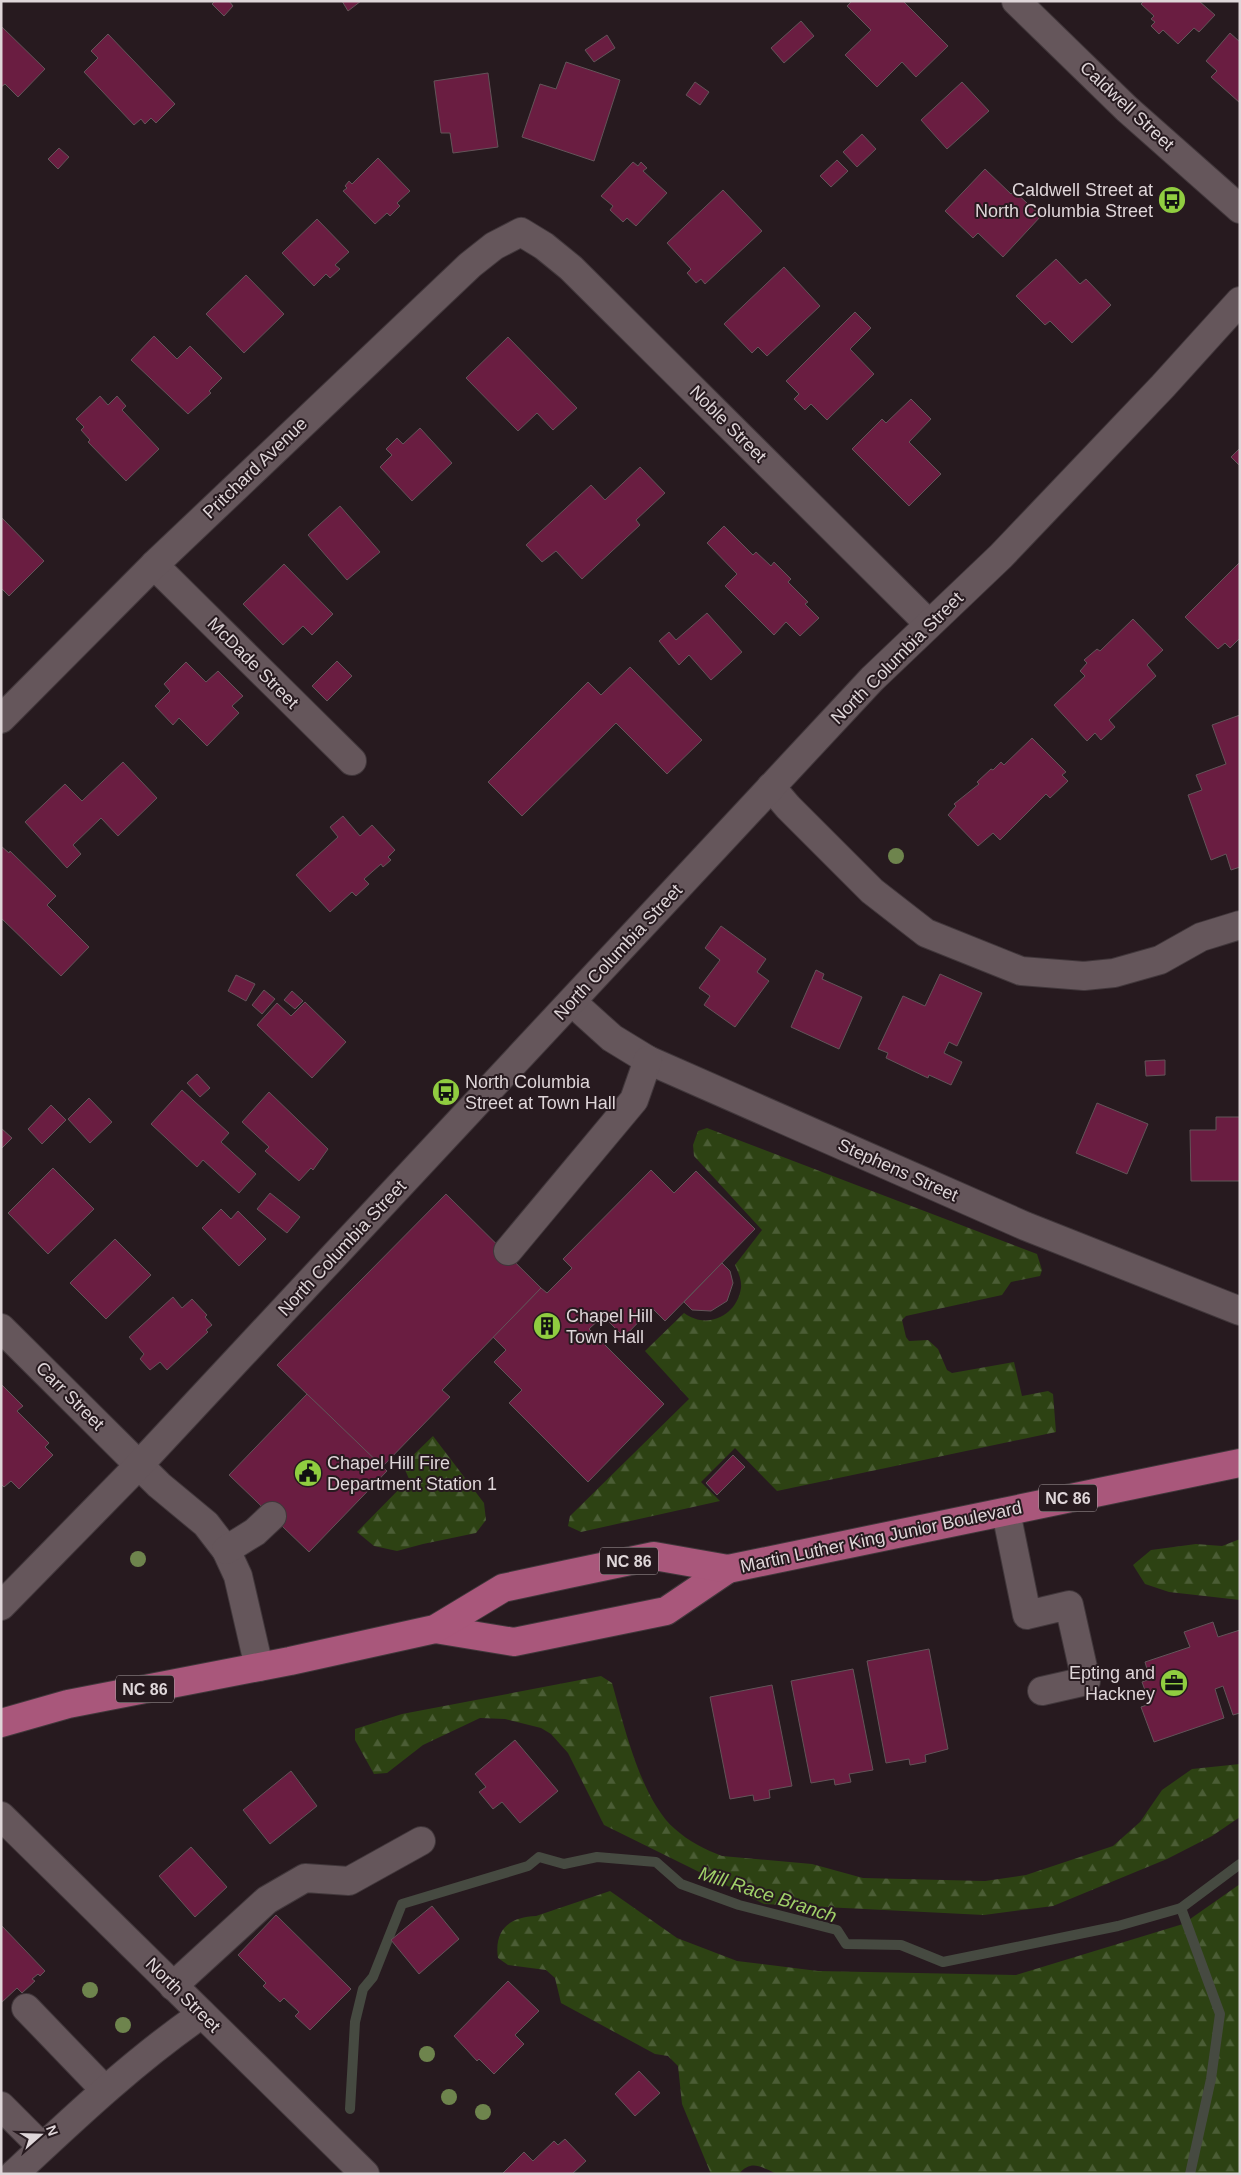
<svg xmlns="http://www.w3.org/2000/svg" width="1241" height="2175" font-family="Helvetica,sans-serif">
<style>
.forest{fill:url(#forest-firs)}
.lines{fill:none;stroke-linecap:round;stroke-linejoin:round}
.stream{stroke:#464a41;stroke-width:10}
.building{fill:#6a1d41;stroke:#635459}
.minor-casing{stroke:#41373b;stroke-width:30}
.major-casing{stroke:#41373b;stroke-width:30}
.minor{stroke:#65565b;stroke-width:28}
.major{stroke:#a9577b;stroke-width:28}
.tree{fill:#6e844d}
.labels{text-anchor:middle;stroke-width:4;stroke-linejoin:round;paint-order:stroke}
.shield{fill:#271a1f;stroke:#a89ea1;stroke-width:1}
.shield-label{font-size:16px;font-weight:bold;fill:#dfd6d9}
.street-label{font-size:18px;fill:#dfd6d9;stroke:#271a1f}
.poi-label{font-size:18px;fill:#dfd6d9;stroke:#271a1f;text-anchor:start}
.water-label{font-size:19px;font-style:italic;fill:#a0d169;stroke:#271a1f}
</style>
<defs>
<pattern id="forest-firs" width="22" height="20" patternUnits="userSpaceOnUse" patternTransform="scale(1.25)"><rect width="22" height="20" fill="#2d4213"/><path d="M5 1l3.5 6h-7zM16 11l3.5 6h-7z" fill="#4b5d35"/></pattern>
</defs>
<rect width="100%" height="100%" fill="#271a1f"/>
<g class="forest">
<path d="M707 1128 1037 1254 1042 1270 1040 1276 1011 1282 1002 1295 906 1316 902 1320 906 1337 909 1341 928 1340 938 1349 947 1370 952 1373 1014 1362 1022 1396 1048 1391 1053 1394 1056 1432 777 1491 735 1448 701 1482 720 1501 581 1532 568 1526 570 1516 689 1399 645 1351 684 1313C707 1330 737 1316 741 1288 742 1280 738 1272 735 1265L762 1230 694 1156 693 1145 698 1131Z"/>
<polygon points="433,1436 484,1503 486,1520 476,1533 423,1544 397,1551 374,1546 357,1532 409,1479 403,1465"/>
<polygon points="1240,1539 1240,1600 1169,1592 1145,1584 1133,1565 1151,1550 1196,1544 1222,1546"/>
<path d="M601 1676 612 1683C624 1725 641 1800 675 1829 688 1841 706 1850 722 1856L812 1864 863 1878 985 1881 1026 1875 1113 1846 1140 1822 1162 1790 1192 1769 1240 1764V1817L1212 1836 1167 1859 1053 1906 984 1915 764 1904 604 1825 568 1753 551 1734 541 1728 505 1719 480 1718 423 1745 387 1773 374 1774 355 1740V1729L402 1714Z"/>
<path d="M1240 1884V2174H777C762 2167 751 2159 739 2174H711L682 2104 678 2066 668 2056 655 2054 561 2003 555 1978 546 1970 508 1965 498 1958C494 1931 508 1917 536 1916L610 1891 677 1938 737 1961 818 1971 1016 1975 1183 1924Z"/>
</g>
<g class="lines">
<g class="stream">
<polyline points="1181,1908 1220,2014 1211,2079 1190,2174"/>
<polyline points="350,2109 355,2022 363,1989 373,1977 402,1904 528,1866 539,1857 564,1864 597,1857 656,1862 681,1884 739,1905 837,1930 846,1944 901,1945 943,1962 1118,1926 1181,1908 1240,1864"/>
</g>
</g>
<g class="building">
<polygon points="215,1 229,1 233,6 224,16 212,4"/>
<polygon points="342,1 361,1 348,11"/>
<polygon points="852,1 903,1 948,46 916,77 902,62 877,87 845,55 871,30 847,6"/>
<polygon points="1144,1 1199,1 1215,15 1199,32 1194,28 1178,44 1163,30 1159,34 1151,26 1155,22 1151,19 1154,16 1141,4"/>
<polygon points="801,21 814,36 784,63 771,48"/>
<polygon points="1,26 45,69 18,97 5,84 1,87"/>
<polygon points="1230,33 1240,42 1240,103 1211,77 1217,71 1206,61"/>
<polygon points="108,34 175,104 156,123 151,118 145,124 141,119 134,125 84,72 98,58 91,51"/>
<polygon points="607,35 615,48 594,62 585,50"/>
<polygon points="566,62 620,80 594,161 522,137 540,84 556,89"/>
<polygon points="488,73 498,147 453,153 450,133 441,133 434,81"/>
<polygon points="695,82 709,92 700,105 686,95"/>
<polygon points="962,82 989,111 947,149 921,120"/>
<polygon points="862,134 876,149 857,167 843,152"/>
<polygon points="59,148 69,157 58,169 48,159"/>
<polygon points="378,158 410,191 397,203 400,206 390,216 387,213 375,224 343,191 347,188 345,186 349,181 352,184"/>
<polygon points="837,160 848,171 831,187 820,176"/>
<polygon points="633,162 638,166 641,162 647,168 643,171 667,193 636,226 627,218 623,222 610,210 613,206 601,196"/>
<polygon points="985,169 1011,194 1014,191 1041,216 1003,257 978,233 973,238 945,211"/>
<polygon points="723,190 762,231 705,284 701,279 696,283 687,273 691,269 667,243"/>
<polygon points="317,219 349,252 335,265 340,269 330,278 326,274 314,286 282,253"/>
<polygon points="1056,259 1080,284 1086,279 1111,305 1072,343 1050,321 1045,325 1016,296"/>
<polygon points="784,267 820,306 767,356 758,347 752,353 724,324"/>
<polygon points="246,275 284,314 244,353 206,314"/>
<polygon points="855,312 871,328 850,349 874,374 827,420 811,404 805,410 794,399 799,394 786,381"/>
<polygon points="154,336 177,359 190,346 222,378 209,391 211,393 188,414 131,360"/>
<polygon points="508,337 577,408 553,430 537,413 518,431 466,378"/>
<polygon points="100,396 108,405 117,396 126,406 122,410 159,449 126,481 88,442 90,440 81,430 84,427 76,419"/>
<polygon points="911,399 931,419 909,442 941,474 909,506 852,449 882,419 886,423"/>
<polygon points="420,428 452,463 412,501 380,467 392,455 386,449 397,438 403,444"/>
<polygon points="1240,448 1240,466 1231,457"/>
<polygon points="640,467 665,493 636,520 640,525 582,579 556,551 542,562 526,545 591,485 605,500"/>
<polygon points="340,506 380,552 347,580 308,535"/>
<polygon points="1,517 44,561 9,596 1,588"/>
<polygon points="724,526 753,555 756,552 771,566 774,562 791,579 788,582 808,602 805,604 819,618 800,636 786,622 774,635 725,586 737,574 707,543"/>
<polygon points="1240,562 1240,638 1230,648 1225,643 1218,649 1185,617"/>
<polygon points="284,564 333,614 312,635 303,626 283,645 243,604"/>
<polygon points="707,613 742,652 711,680 689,655 679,665 659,641 669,632 676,640"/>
<polygon points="1133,619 1163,650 1147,665 1156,676 1109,720 1115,727 1101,740 1095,733 1087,741 1054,705 1085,676 1080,671 1087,663 1084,660 1097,649 1100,651"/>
<polygon points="337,661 352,676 327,701 312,686"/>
<polygon points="186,662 206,682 218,671 243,696 232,706 239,713 207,746 179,718 173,725 155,706 170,691 164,684"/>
<polygon points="630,667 702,740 667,774 616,723 522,816 488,782 588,682 601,695"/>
<polygon points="1240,715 1240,867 1231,870 1226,854 1211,860 1188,795 1202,790 1196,775 1226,764 1212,725"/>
<polygon points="1032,738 1066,772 1062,775 1068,781 1050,798 1046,794 1000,840 993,833 978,846 948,815 956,806 954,804 979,784 977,782 991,769 993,770 1001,762 1004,765"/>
<polygon points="123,762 157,798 118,836 101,818 73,845 81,854 67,868 25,822 65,784 82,801"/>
<polygon points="343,816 360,836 372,825 395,850 388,857 391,860 383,867 381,864 364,879 369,884 356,896 352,892 330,912 296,875 338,837 330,827"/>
<polygon points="1,846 9,853 10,851 56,896 47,905 89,947 61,976 1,918"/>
<polygon points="721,926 766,959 757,972 769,981 735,1027 704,1005 710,996 699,988 720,960 705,948"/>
<polygon points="816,970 824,974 822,979 862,997 839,1049 791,1027"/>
<polygon points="940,974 982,993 957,1046 949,1042 944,1053 962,1062 951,1085 929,1075 928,1078 886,1058 888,1053 878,1049 903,996 925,1006"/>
<polygon points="236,975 255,984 246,1001 228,991"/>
<polygon points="264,990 275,999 262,1014 252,1005"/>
<polygon points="292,991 303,1001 295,1009 284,1000"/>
<polygon points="305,1002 346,1042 312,1078 257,1025 277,1003 291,1016"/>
<polygon points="1165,1060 1165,1075 1146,1076 1145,1061"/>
<polygon points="197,1074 210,1088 200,1097 187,1083"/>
<polygon points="182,1090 229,1133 221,1142 256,1174 239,1193 203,1160 197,1167 151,1124"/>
<polygon points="269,1092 328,1149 313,1170 311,1168 299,1181 265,1151 269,1147 242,1122"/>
<polygon points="89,1098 112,1122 90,1143 68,1119"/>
<polygon points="1097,1103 1148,1124 1127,1174 1076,1153"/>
<polygon points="51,1105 66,1120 42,1144 28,1129"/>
<polygon points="1216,1117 1240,1117 1240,1181 1191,1181 1190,1130 1216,1130"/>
<polygon points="1,1128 12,1138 1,1149"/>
<polygon points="53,1168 94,1209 48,1254 8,1213"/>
<polygon points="651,1170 674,1193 696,1171 755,1229 665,1321 652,1308 624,1337 603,1316 589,1329 664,1404 588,1482 509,1403 522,1390 494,1362 506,1350 493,1337 541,1288 547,1293 572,1268 563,1259"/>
<polygon points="270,1193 300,1217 287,1233 257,1209"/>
<polygon points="446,1194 541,1288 442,1390 450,1397 382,1467 277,1365"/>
<polygon points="221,1209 231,1219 238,1211 266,1239 239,1266 202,1228"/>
<polygon points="115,1239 151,1275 106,1319 70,1283"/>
<polygon points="722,1263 730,1271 733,1283 727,1301 711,1311 692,1310 684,1302"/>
<polygon points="173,1297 182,1308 192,1299 207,1315 205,1317 212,1325 206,1330 208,1332 167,1370 160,1362 150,1370 140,1359 144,1354 129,1337"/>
<polygon points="1,1384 23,1406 17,1411 49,1443 45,1447 53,1455 19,1489 11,1481 4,1487 1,1484"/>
<polygon points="307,1394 387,1471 309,1552 229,1475"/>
<polygon points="733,1455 745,1467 717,1495 706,1483"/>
<polygon points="1213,1622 1218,1637 1240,1630 1240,1713 1233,1715 1223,1686 1215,1689 1224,1718 1154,1742 1141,1707 1150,1704 1142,1682 1150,1679 1145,1662 1190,1647 1184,1632"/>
<polygon points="929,1649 948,1749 925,1755 926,1762 910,1765 909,1759 886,1763 867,1661"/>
<polygon points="853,1669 873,1770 849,1774 851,1782 835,1785 834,1779 811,1783 791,1681"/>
<polygon points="772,1685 792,1786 769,1790 770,1798 754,1801 753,1795 730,1799 710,1697"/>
<polygon points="515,1740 558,1791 520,1823 502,1802 493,1809 479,1792 486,1787 475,1774"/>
<polygon points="291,1771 317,1806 270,1844 243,1810"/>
<polygon points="191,1847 227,1887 195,1917 159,1876"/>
<polygon points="432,1906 459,1939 419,1974 391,1940"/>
<polygon points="276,1915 351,1989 310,2030 295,2016 299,2012 284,1998 280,2002 263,1986 266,1983 238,1955"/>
<polygon points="1,1925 45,1971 40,1976 38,1974 32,1979 35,1981 22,1993 17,1988 1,2003"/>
<polygon points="508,1981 539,2011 515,2035 524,2044 494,2074 479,2059 477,2061 454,2036"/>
<polygon points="639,2071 660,2093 635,2116 615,2094"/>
<polygon points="565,2139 586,2161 572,2174 502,2174 524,2152 533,2161 554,2141 558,2145"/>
</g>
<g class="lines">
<defs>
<g id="minor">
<polyline points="1016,1 1127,109 1240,209"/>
<polyline points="154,565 352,761"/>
<polyline points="1,719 154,565 470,265 494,246 521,232 544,246 571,268 929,624"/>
<polyline points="771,787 788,807 872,891 926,933 1021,971 1084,976 1114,973 1160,960 1201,937 1240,925"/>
<polyline points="572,1002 612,1038 648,1060 1025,1226 1240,1311"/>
<polyline points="508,1251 634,1100 648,1060"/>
<polyline points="1,1328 159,1485 206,1524 226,1550 238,1576 259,1667"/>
<polyline points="1006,1512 1027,1615 1069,1605 1086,1681 1042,1691"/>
<polyline points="226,1550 255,1532 272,1516"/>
<polyline points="1,1606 139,1465 872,679 1001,556 1163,386 1240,301"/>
<polyline points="1,1816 365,2174"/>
<polyline points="173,1986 267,1900 305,1878 349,1881 421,1841"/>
<polyline points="26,2008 104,2089"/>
<polyline points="1,2106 42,2147"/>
<path d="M14 2174C75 2117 134 2061 202 2014"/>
</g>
<g id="major">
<polyline points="435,1629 514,1642 666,1611 728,1569"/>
<polyline points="1,1723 68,1704 290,1661 435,1629 503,1588 568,1574 654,1556 728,1569 1240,1463"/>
</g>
</defs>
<use href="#minor" class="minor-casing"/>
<use href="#major" class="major-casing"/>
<use href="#minor" class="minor"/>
<use href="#major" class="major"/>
</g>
<g class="tree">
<circle cx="896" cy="856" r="8"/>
<circle cx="138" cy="1559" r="8"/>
<circle cx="90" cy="1990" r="8"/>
<circle cx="123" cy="2025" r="8"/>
<circle cx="427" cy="2054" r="8"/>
<circle cx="449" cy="2097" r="8"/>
<circle cx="483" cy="2112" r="8"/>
</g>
<defs>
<symbol id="bus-disc" viewBox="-11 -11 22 22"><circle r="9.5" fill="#90cd40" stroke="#271a1f"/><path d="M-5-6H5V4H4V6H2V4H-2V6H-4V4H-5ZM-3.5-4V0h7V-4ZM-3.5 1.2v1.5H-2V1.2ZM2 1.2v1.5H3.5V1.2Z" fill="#111"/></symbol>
<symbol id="building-disc" viewBox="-11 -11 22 22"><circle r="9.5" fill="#90cd40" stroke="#271a1f"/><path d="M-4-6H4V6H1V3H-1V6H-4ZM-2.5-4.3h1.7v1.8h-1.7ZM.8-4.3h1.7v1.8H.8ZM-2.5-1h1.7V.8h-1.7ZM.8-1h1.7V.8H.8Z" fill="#111"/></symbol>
<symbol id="civic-disc" viewBox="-11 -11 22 22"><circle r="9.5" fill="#90cd40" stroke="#271a1f"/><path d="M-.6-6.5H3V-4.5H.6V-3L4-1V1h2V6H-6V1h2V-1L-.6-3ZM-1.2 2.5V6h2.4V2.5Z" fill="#111"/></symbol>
<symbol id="office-disc" viewBox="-11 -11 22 22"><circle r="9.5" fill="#90cd40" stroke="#271a1f"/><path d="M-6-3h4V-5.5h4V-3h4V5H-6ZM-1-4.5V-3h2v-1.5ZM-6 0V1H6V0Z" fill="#111"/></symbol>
</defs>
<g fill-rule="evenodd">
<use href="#bus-disc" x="1156" y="184" width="32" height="32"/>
<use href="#bus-disc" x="430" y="1076" width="32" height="32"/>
<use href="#building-disc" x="531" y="1310" width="32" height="32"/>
<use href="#civic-disc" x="292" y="1457" width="32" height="32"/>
<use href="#office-disc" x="1158" y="1667" width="32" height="32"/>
</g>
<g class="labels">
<g class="shield">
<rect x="1039" y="1484.5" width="58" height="27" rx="4"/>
<rect x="600" y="1547.5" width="58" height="27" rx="4"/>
<rect x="116" y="1675.5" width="58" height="27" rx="4"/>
</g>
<g class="shield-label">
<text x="1068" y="1504">NC 86</text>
<text x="629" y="1567">NC 86</text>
<text x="145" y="1695">NC 86</text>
</g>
<g class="street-label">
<text transform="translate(1127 106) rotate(43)" y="6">Caldwell Street</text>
<text transform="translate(728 424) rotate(45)" y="6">Noble Street</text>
<text transform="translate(255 468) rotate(-44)" y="6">Pritchard Avenue</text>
<text transform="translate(897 658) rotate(-45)" y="6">North Columbia Street</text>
<text transform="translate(253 663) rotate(45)" y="6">McDade Street</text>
<text transform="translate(618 952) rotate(-47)" y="6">North Columbia Street</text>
<text transform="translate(898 1170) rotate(24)" y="6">Stephens Street</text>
<text transform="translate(342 1248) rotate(-47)" y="6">North Columbia Street</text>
<text transform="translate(70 1396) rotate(45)" y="6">Carr Street</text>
<text transform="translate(881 1537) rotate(-12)" y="6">Martin Luther King Junior Boulevard</text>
<text transform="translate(183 1995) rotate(45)" y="6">North Street</text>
</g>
<g class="poi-label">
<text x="1153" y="196" text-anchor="end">Caldwell Street at<tspan x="1153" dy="21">North Columbia Street</tspan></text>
<text x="465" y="1088">North Columbia<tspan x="465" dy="21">Street at Town Hall</tspan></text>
<text x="566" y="1322">Chapel Hill<tspan x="566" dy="21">Town Hall</tspan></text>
<text x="327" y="1469">Chapel Hill Fire<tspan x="327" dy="21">Department Station 1</tspan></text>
<text x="1155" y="1679" text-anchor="end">Epting and<tspan x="1155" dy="21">Hackney</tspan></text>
</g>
<g class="water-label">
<text transform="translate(768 1894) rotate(18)" y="7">Mill Race Branch</text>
</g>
</g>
<rect width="1241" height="2175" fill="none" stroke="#dfd6d9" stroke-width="5"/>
<g transform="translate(40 2135) rotate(70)" stroke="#271a1f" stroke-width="4" paint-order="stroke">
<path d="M0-4L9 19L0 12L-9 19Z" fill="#dfd6d9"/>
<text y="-8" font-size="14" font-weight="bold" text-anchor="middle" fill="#dfd6d9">N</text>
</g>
</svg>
